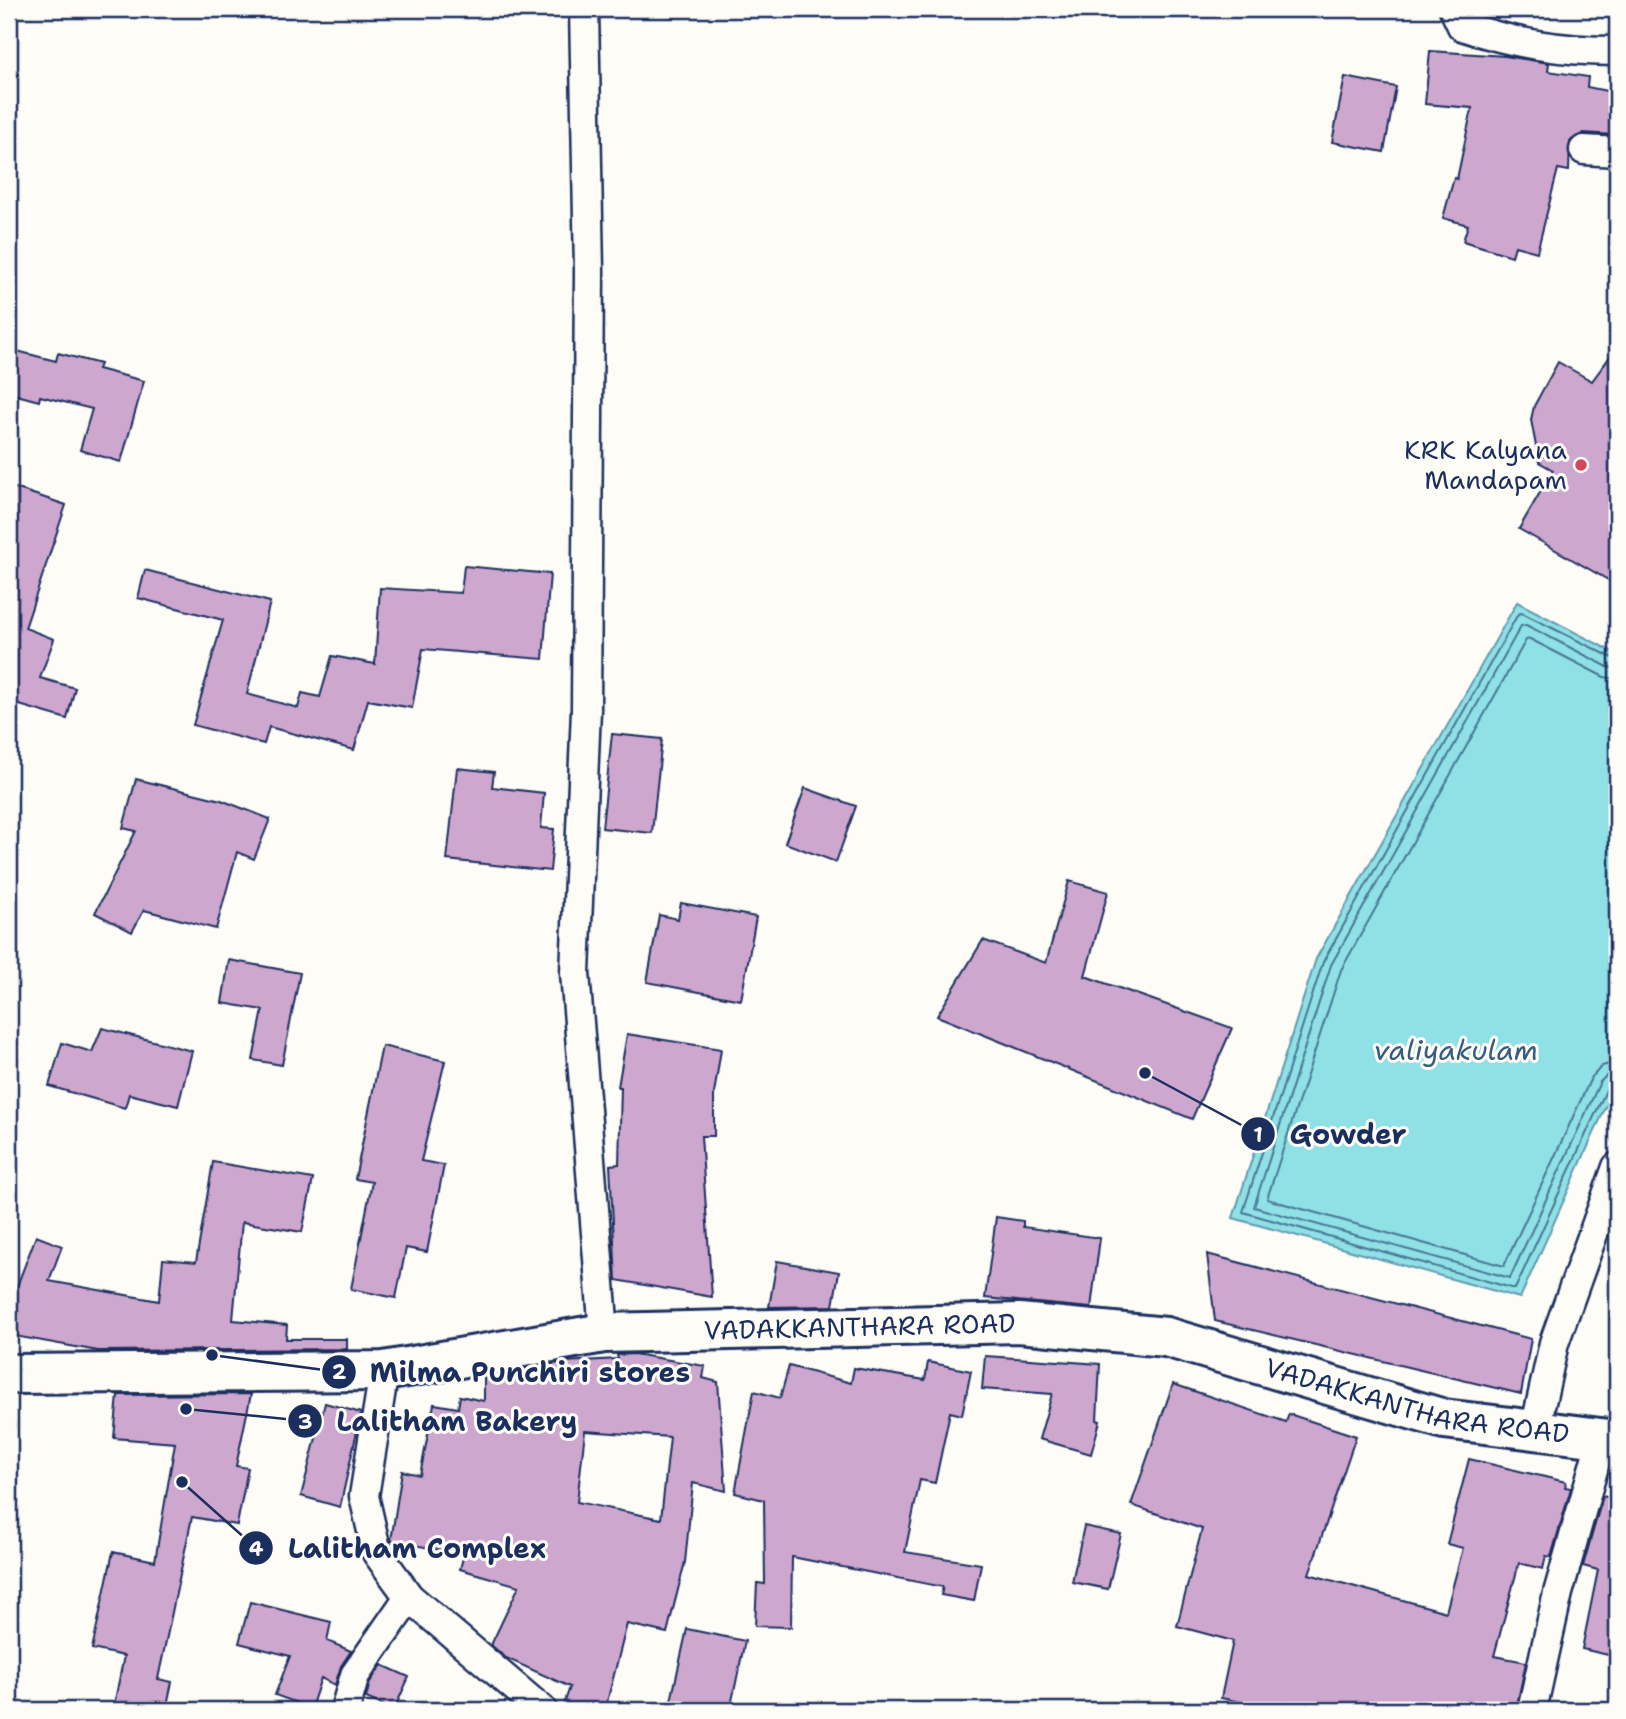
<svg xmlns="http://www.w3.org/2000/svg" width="1626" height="1719" font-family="'Shantell Sans',sans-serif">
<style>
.water{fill:#8fe1e6;stroke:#619ab0;stroke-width:2}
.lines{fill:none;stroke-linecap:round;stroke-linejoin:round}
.shore{stroke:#497694;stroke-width:2}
.building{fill:#cea7cf;stroke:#1b2f5e;stroke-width:2;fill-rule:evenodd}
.street-casing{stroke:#1b2f5e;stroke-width:33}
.secondary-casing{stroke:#1b2f5e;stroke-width:44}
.street{stroke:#fdfcf7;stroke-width:28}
.secondary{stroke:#fdfcf7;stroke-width:38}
.poi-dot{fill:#d1495b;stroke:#fdfcf7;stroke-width:2.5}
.labels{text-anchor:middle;stroke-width:6;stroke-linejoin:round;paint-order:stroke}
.poi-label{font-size:26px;fill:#1b2f5e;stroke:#fdfcf7;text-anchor:end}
.street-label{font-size:26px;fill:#1b2f5e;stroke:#fdfcf7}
.water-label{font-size:28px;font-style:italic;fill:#385c80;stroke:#fdfcf7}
.leader{fill:none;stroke:#1b2f5e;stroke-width:2.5}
.callout-dot{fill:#1b2f5e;stroke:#fdfcf7;stroke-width:2.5}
.mark-label{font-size:21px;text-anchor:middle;font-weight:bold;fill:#fff}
.callout-label{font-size:28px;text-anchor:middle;font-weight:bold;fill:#1b2f5e;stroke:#fdfcf7;stroke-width:6;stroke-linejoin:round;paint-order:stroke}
</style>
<rect width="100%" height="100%" fill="#fdfcf7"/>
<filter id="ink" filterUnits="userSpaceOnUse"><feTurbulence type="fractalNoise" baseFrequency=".0143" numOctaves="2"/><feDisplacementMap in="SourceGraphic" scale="14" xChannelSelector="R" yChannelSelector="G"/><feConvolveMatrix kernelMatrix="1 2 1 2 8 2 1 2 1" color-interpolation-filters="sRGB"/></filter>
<g filter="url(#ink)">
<polygon class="water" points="1517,602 1617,654 1617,1082 1520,1298 1233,1218 1316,959"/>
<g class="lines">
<g class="shore">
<polyline points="1617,660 1522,613 1518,614 1323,962 1243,1212 1515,1289 1608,1086 1617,1082"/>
<polyline points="1617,669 1608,667 1526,625 1521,626 1331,965 1254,1207 1510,1278 1600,1082 1607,1075 1617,1073"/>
<polyline points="1617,679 1604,677 1530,639 1526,640 1341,970 1267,1199 1504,1266 1591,1078 1602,1066 1617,1062"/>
</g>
</g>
<g class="building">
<polygon points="1430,51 1505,56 1549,63 1548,71 1588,77 1587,87 1617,93 1615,135 1584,133 1570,141 1569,171 1558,169 1537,252 1515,246 1512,256 1463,241 1468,225 1443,218 1454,178 1457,179 1472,108 1425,104"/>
<polygon points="1345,77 1396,87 1384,152 1332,142"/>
<polygon points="1617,347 1617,585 1519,529 1553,470 1539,462 1531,420 1534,406 1558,362 1592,381"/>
<polygon points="9,349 56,361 58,353 100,364 98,369 144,381 121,462 80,450 92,409 40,396 39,401 9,393"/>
<polygon points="9,486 66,505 25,628 54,639 40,678 75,688 67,719 9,702"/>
<polygon points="464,566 550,574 543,659 423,649 412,708 368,700 354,750 269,727 264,744 193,725 223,620 138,598 145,570 270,602 247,694 298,708 302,693 320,697 332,656 375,664 380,588 461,593"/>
<polygon points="612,734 662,739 652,833 602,828"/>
<polygon points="457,768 494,772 492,787 544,793 541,828 554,829 550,871 447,860"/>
<polygon points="136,779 221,800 270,819 254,859 237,852 216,929 144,910 132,932 95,913 136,831 123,828"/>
<polygon points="805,788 856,806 836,862 785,843"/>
<polygon points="1069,881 1108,892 1085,976 1232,1028 1192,1119 937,1016 983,940 1046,963"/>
<polygon points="681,903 756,917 741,1000 647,982 659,915 678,919"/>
<polygon points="229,960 300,973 282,1065 253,1060 263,1010 222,1003"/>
<polygon points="102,1028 192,1051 178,1106 129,1094 125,1108 49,1086 62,1043 92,1052"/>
<polygon points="627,1034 721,1049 714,1094 714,1136 701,1136 712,1297 616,1280 610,1165 619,1164 621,1087 618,1087"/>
<polygon points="382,1046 445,1061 421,1161 444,1165 427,1252 406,1248 396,1298 351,1289 372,1182 355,1179"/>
<polygon points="213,1162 313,1179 302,1232 242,1222 233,1320 287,1325 286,1339 347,1339 347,1349 98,1351 9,1335 9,1307 36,1236 62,1246 49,1281 159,1301 163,1259 196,1262"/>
<polygon points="996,1217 1023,1221 1023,1227 1100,1238 1091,1308 985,1298"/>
<polygon points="1207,1254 1531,1339 1521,1394 1215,1321"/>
<polygon points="777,1261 839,1272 833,1306 769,1307"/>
<path d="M634 1354 705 1366 703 1378 718 1382 726 1491 693 1483 685 1562 667 1633 627 1624 605 1710H562L570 1687 506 1658 491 1645 519 1586 460 1569 464 1554 391 1541 402 1471 420 1475 434 1404 458 1408 460 1396 484 1401V1376L564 1362 618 1359 617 1355ZM585 1431 670 1437 661 1519 577 1502Z"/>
<polygon points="985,1356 1100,1364 1097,1420 1100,1421 1091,1454 1039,1439 1052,1394 982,1389"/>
<polygon points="928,1362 971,1371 962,1415 950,1412 935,1483 920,1480 905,1552 981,1564 974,1601 941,1595 943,1587 792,1557 791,1627 755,1626 757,1583 765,1584 764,1500 735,1493 754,1391 780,1398 789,1366 851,1383 854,1368 925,1380"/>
<polygon points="1173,1384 1286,1422 1289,1414 1356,1436 1309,1574 1446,1612 1463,1548 1447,1544 1469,1459 1566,1482 1565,1487 1571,1488 1551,1557 1546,1556 1543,1569 1519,1563 1494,1656 1526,1662 1516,1710 1280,1710 1221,1698 1233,1641 1177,1626 1202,1529 1131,1505"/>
<polygon points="251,1394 236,1466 248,1468 237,1525 192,1517 158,1679 172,1682 166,1710 113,1710 124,1656 92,1649 113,1552 155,1561 175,1443 114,1438 118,1395"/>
<polygon points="325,1403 361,1413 340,1507 301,1496"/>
<polygon points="1603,1496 1617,1500 1617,1657 1582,1649 1598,1570 1583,1566"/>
<polygon points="1084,1526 1121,1534 1108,1589 1072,1582"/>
<polygon points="250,1602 331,1622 327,1641 351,1651 341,1666 335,1685 321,1678 311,1708 275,1695 290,1656 239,1643"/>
<polygon points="687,1629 745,1641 730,1710 669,1710"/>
<polygon points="382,1665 409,1677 394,1710 366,1698 370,1682"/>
</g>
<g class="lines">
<defs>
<g id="street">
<polyline points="584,9 589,271 586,710 575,973 604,1333"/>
<path d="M1454 9 1462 26C1516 44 1561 51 1617 51"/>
<polyline points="1584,150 1617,152"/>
<polyline points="384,1371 364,1496 377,1553 409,1597 542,1710"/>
<polyline points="1535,1430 1554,1343 1617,1167"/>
<polyline points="345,1710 355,1675 409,1597"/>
<polyline points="1532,1710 1558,1593 1602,1438"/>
</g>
<g id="secondary">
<path id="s1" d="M9 1374 384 1371 604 1333 1019 1323 1166 1337 1444 1419 1617 1440"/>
</g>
</defs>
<use href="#street" class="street-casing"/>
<use href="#secondary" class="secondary-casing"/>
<use href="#street" class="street"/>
<use href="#secondary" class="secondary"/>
</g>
</g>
<circle class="poi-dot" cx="1581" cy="465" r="7"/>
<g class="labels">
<g class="poi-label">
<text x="1567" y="459">KRK Kalyana<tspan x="1567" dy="30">Mandapam</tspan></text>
</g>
<g class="street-label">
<text dy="9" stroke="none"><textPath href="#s1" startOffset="854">VADAKKANTHARA ROAD</textPath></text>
<text dy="9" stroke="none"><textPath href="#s1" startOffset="1421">VADAKKANTHARA ROAD</textPath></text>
</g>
<g class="water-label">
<text x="1456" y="1060">valiyakulam</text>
</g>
</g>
<path class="leader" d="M1145 1073L1258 1134M212 1355L339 1372M186 1409L305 1421M182 1482L256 1548"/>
<g class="callout-dot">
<circle cx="1145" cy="1073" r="7"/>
<circle cx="212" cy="1355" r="7"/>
<circle cx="186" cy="1409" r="7"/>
<circle cx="182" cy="1482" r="7"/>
<circle cx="1258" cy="1134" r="18"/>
<circle cx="339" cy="1372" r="18"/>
<circle cx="305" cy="1421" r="18"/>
<circle cx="256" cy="1548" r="18"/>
</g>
<g class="mark-label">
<text x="1258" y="1142">1</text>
<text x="339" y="1379">2</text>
<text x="305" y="1429">3</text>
<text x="256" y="1556">4</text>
</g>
<g class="callout-label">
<text x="1348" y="1144">Gowder</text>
<text x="530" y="1382">Milma Punchiri stores</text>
<text x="457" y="1431">Lalitham Bakery</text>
<text x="417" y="1558">Lalitham Complex</text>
</g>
<rect width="1626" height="1719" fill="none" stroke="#fdfcf7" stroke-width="35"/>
<rect x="18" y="18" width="1591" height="1684" fill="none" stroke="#1b2f5e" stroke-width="2.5" filter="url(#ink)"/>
</svg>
